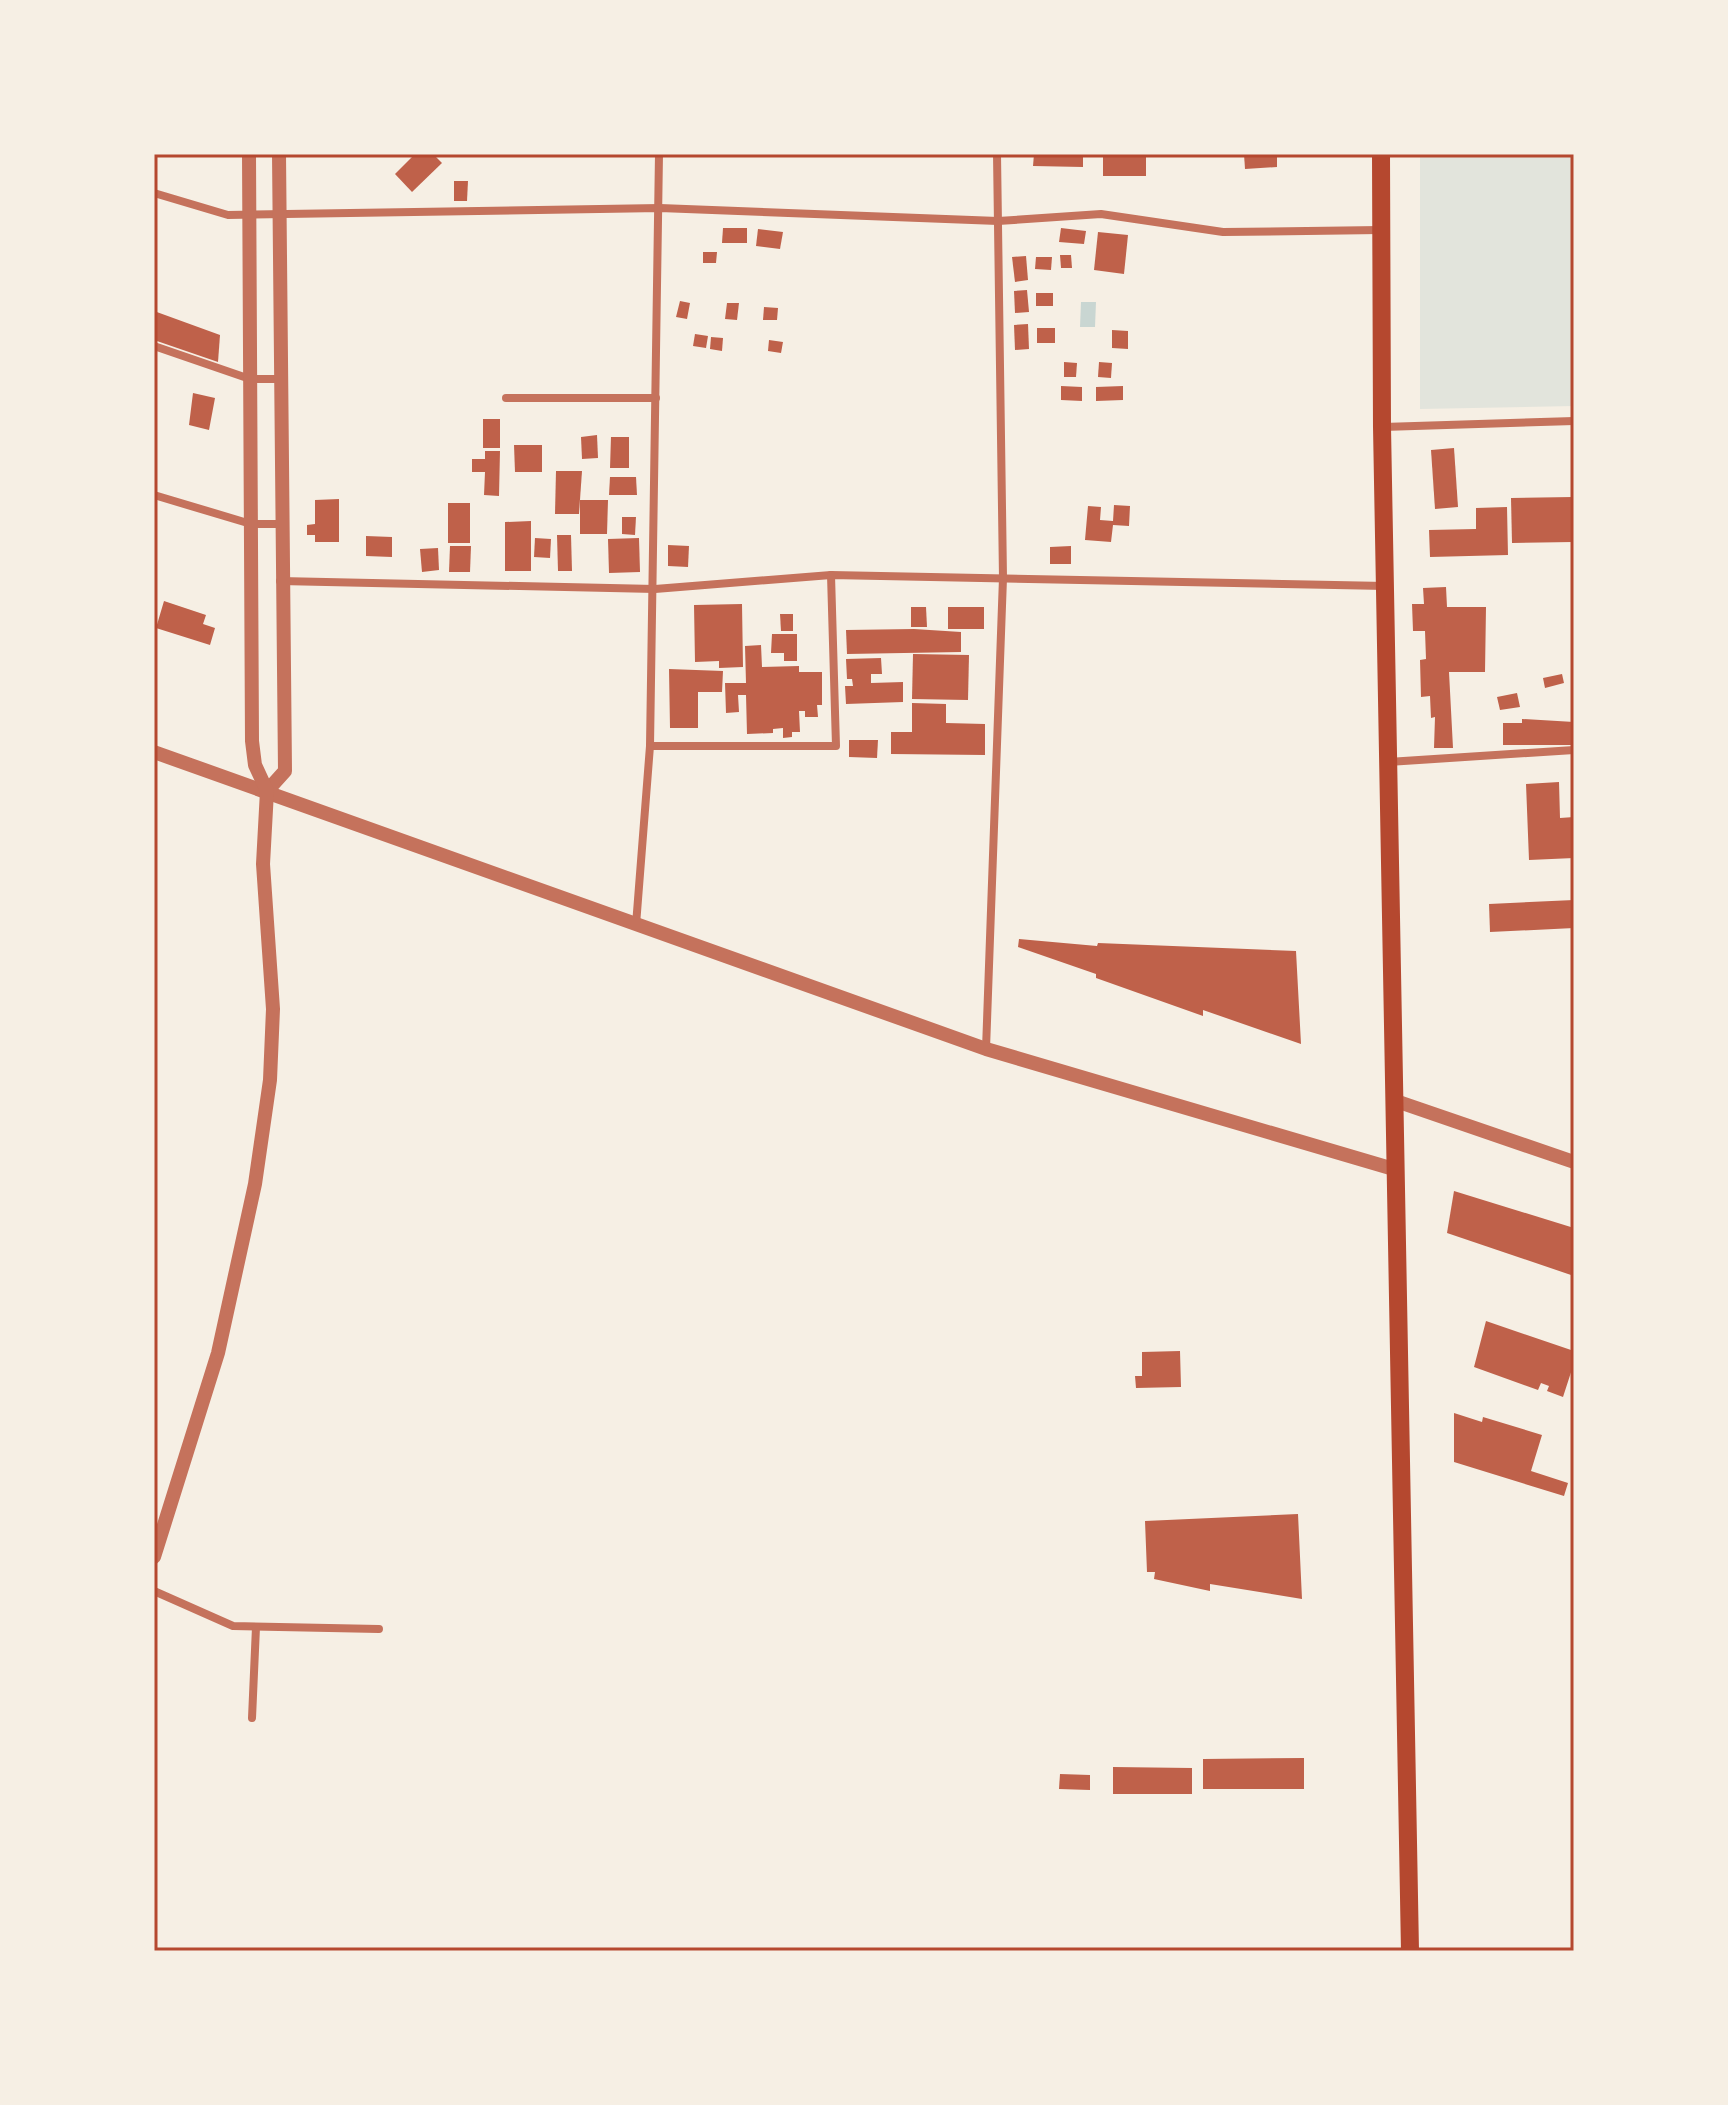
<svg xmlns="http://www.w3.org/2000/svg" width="1728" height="2105" font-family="Mulish,sans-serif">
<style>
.green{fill:#e2e4dc}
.water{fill:#c9d6d2}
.building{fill:#bf614a}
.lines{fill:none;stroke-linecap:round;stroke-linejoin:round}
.minor{stroke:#c5725c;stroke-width:8}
.tertiary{stroke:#c5725c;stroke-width:14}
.trunk{stroke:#b5482f;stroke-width:18}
.neatline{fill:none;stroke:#b5482f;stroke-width:3}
</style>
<rect width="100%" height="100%" fill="#f6efe4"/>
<polygon class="green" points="1420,154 1574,154 1574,406 1420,409"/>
<polygon class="water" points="1081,302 1096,302 1095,327 1080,327"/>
<g class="building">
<polygon points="415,154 433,154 442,163 412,192 395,174"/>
<polygon points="1034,154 1083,154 1083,167 1033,166"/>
<rect x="1103" y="154" width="43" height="22"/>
<polygon points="1244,154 1277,154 1277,167 1245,169"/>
<polygon points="454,181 468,181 467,201 454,201"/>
<polygon points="723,228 747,228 747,243 722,243"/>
<polygon points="1061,228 1086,231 1084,244 1059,242"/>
<polygon points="758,229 783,232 780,249 756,246"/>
<polygon points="1098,232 1128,235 1124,274 1094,270"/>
<polygon points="703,252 717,252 716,263 703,263"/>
<polygon points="1060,255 1071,255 1072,268 1061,268"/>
<polygon points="1026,256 1028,280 1015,282 1012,257"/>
<polygon points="1036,257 1052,257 1051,270 1035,269"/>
<polygon points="1027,290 1029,312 1015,313 1014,291"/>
<rect x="1036" y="293" width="17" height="13"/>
<polygon points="680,301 690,303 687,319 676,317"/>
<polygon points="727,303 739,303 737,320 725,319"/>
<polygon points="764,307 778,308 777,320 763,320"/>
<polygon points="154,311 220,335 218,362 154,340"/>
<polygon points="1028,324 1029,349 1015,350 1014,325"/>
<rect x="1037" y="328" width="18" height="15"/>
<polygon points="1112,330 1128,331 1128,349 1112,348"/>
<polygon points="695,334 708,336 706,348 693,346"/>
<polygon points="711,337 723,338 722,351 710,349"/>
<polygon points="769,340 783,342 781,353 768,351"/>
<polygon points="1064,362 1077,363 1076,377 1064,377"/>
<polygon points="1099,362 1112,363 1111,378 1098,377"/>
<polygon points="1061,386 1082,387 1082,401 1061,400"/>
<polygon points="1123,386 1123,400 1096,401 1096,387"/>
<polygon points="193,393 215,398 209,430 189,425"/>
<rect x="483" y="419" width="17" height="29"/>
<polygon points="597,435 598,458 582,459 581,437"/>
<polygon points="611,437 629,437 629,468 610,468"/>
<polygon points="514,445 542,445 542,472 515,472"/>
<polygon points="1454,448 1458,507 1435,509 1431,450"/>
<polygon points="485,451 500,451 499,496 484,495 485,472 472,472 472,459 485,459"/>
<polygon points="556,471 582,471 579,514 555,514"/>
<polygon points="610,477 636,477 637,495 609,495"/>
<polygon points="1573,497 1573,542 1512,543 1511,498"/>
<polygon points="339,499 339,542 315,542 315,535 307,535 307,525 315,524 315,500"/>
<polygon points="580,500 608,500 607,534 580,534"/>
<rect x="448" y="503" width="22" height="40"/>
<polygon points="1114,505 1130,506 1129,526 1113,525 1111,542 1085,540 1088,506 1101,507 1100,520 1113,521"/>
<polygon points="1507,507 1508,555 1430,557 1429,530 1476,529 1476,508"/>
<polygon points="622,517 636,517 635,535 622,534"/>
<polygon points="531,521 531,571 505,571 505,522"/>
<polygon points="557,535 571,535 572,571 558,571"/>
<polygon points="366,536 392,537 392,557 366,556"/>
<polygon points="535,538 551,539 550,558 534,557"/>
<polygon points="639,538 640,572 609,573 608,539"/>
<polygon points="668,545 689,546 688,567 668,566"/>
<polygon points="450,546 471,546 470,572 449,572"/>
<polygon points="1071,546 1071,564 1050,564 1050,547"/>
<polygon points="438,548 439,570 422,572 420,549"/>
<polygon points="1446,587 1447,607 1486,607 1485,672 1449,672 1453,748 1434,748 1435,717 1431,718 1430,696 1421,697 1420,660 1426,659 1425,631 1413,631 1412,604 1424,604 1423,588"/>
<polygon points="164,601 206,615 203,624 215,628 210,645 156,628"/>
<polygon points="742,604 743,667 719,668 719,661 695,662 694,605"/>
<polygon points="911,607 926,607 927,627 911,627"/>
<rect x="948" y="607" width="36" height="22"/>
<polygon points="780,614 793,614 793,631 781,631"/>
<polygon points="914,629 961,632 961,652 847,654 846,630"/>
<polygon points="772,634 797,634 797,661 784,661 784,653 771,653"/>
<polygon points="761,645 762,667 799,666 799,672 822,672 822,705 817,705 818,717 805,717 805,711 799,711 800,732 792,732 792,737 783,738 783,728 773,729 773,733 747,734 746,695 738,695 739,712 726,713 725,683 746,683 745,646"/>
<polygon points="913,654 969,655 968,700 912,699"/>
<polygon points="881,658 882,674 871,674 871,683 903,682 903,702 846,704 845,686 853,686 852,679 847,679 846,659"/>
<polygon points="669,669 723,671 722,692 698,692 698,728 670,728"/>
<polygon points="1562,674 1564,683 1545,688 1543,678"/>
<polygon points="1517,693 1520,707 1500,710 1497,697"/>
<polygon points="912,703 946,704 946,723 985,724 985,755 891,754 891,732 912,732"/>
<polygon points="1522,719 1574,722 1574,745 1503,745 1503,723 1522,723"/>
<polygon points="849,740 878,740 877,758 849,757"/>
<polygon points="1559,782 1560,818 1574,817 1574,858 1529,860 1526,784"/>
<polygon points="1574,900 1574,928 1490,932 1489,904"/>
<polygon points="1019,939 1097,946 1098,943 1296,951 1301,1044 1203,1010 1203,1016 1096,978 1096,974 1018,947"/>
<polygon points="1454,1191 1574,1228 1574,1276 1447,1233"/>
<polygon points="1486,1321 1574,1351 1574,1363 1563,1397 1547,1391 1549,1386 1541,1383 1538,1390 1474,1367"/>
<polygon points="1180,1351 1181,1387 1136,1388 1135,1376 1142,1376 1142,1352"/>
<polygon points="1454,1413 1482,1422 1483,1417 1542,1435 1531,1471 1568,1483 1564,1496 1454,1462"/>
<polygon points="1298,1514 1302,1599 1210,1584 1210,1591 1154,1579 1155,1572 1147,1572 1145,1521"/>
<polygon points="1304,1758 1304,1789 1203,1789 1203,1759"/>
<polygon points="1113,1767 1192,1768 1192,1794 1113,1794"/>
<polygon points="1060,1774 1090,1775 1090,1790 1059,1789"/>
</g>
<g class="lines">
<g class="minor">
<polyline points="154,193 228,215 660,208 998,221 1101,214 1223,232 1380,230"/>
<polyline points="154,346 250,379 280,379"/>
<polyline points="506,398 656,398"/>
<polyline points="1383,427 1574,421"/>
<polyline points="154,495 251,524 280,524"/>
<polyline points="280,581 655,589 831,575 1386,586"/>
<polyline points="650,746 836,746 831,575"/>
<polyline points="1388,762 1574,750"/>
<polyline points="636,925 650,746 659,154"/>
<polyline points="986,1049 1003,578 997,154"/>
<polyline points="154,1591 233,1626 379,1629"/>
<polyline points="252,1718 256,1627"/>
</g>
<g class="tertiary">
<polyline points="154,752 986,1049 1397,1170"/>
<polyline points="267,791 285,771 279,154"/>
<polyline points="1396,1101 1574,1162"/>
<polyline points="154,1557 218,1353 255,1184 270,1080 273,1009 263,864 267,791 255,765 252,741 249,154"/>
</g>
<polyline class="trunk" points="1381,154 1382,427 1410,1951"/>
</g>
<rect width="1728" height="2105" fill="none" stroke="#f6efe4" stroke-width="312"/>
<rect x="156" y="156" width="1416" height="1793" class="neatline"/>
</svg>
